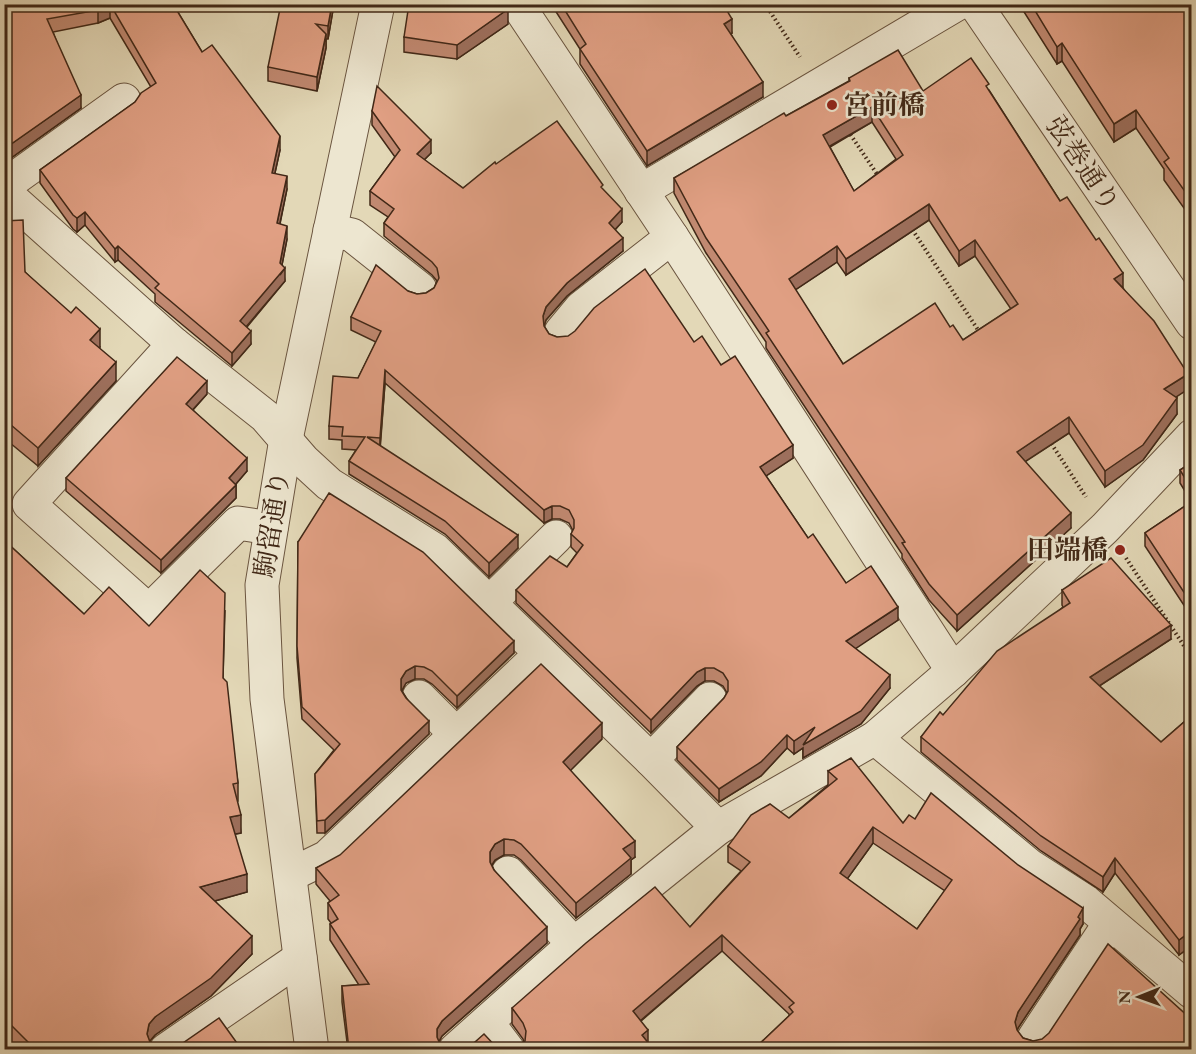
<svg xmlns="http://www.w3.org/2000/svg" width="1196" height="1054" font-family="'EB Garamond','Noto Serif JP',serif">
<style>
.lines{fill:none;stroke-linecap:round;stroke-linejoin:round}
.minor-casing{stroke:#6a543f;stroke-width:35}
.path{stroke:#412817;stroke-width:4;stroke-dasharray:1.5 3;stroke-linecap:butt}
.minor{stroke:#ede6d0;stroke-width:33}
.wall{fill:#c18971;stroke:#412817;stroke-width:1.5;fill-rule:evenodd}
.shaded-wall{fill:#9d6f5c;stroke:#412817;stroke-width:1.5}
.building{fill:#e09f83;stroke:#412817;stroke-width:1.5;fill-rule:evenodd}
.poi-dot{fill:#8f2418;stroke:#ede6d0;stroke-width:2}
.labels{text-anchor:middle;stroke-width:5;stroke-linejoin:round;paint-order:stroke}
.poi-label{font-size:27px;font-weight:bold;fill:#412817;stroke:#ede6d0;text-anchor:start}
.street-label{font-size:27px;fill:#412817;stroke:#ede6d0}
</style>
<rect width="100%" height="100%" fill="#e3d8b7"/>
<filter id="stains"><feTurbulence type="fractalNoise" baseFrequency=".00333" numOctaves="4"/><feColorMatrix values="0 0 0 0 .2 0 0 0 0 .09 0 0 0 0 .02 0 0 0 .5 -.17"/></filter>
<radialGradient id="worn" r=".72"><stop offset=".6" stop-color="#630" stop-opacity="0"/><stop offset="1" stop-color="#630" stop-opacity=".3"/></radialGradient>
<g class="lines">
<defs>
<g id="minor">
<polyline points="517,4 672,237 953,671"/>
<polyline points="975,4 1192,323"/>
<polyline points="4,186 124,100"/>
<polyline points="641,191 957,4"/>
<polyline points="4,192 174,344 265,416 304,461 329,484 435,550 651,760 718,828"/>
<polyline points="330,230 352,235 420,289"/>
<polyline points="561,332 581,308 672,237"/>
<polyline points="174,344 29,504 149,611 238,523 271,528"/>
<polyline points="490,602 556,537"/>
<polyline points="419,697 456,734"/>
<polyline points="875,738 1030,866 1086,902 1192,992"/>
<polyline points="651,760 710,699"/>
<polyline points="508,873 574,944"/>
<polyline points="290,875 327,857 541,654"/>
<polyline points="487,1022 508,1050"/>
<polyline points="1034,1038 1110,923"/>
<polyline points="166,1050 300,958"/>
<polyline points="312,1050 267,699 262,585 286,439 378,4"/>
<polyline points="455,1050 574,944 718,828 875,738 953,671 1105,528 1192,436"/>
</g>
</defs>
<use href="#minor" class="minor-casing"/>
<g class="path">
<polyline points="765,4 800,57"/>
<polyline points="848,131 879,177"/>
<polyline points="910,226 980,333"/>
<polyline points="1049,440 1086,497"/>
<polyline points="1126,558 1192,658"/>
</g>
<use href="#minor" class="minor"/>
</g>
<g class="wall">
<polygon points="4,4 173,4 202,52 280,150 275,173 287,189 280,224 287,239 282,265 285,281 247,327 251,344 232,366 155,302 155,294 118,260 115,262 85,225 77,232 73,229 40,183 40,170 135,102 151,87 110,18 98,23 53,32 81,108 4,163"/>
<polygon points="334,4 328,39 326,39 326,48 317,91 268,81 268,67"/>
<polygon points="551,4 723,4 732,33 731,34 763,97 647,166 580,64 580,49"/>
<polygon points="1019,4 1191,4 1191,218 1164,180 1164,169 1136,128 1114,142 1062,61 1057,64"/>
<polygon points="508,24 457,59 404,52 404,37"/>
<path d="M849 78 923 91 989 90 1060 201 1123 288 1188 389 1175 397 1177 414 1143 460 1105 487 1069 433 1025 461 1071 528 957 631 929 600 902 558V554L766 348V342L706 253 674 193V178L849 81ZM872 122 896 159 854 191 830 147ZM929 220 959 266 975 256 1011 309 963 340 950 327 843 364 795 290 837 262 846 275Z"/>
<polygon points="372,111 431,153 424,160 463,188 496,164 603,190 622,222 615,230 623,251 567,296 546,320 544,326 549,334 557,337 694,342 721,365 793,458 766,476 808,538 846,583 898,620 855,648 890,688 861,724 803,758 803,748 794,754 787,748 761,776 719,802 677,760 677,747 724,698 727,693 723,686 714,681 705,681 697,686 651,733 516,603 516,590 567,567 577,553 571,547 571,534 573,531 569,523 560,519 552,519 544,523 385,383 380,446 518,548 489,577 445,534 349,474 349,461 356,450 342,449 342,440 329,439 329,426 358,378 376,342 351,330 351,317 408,291 417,294 426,293 434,288 437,281 432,275 384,236 384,223 388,217 370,205 370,191 395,157 372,125"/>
<polygon points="4,221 25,272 100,347 99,348 116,381 38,466 4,438"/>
<polygon points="207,394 193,410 247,471 236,484 236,498 161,573 66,491 66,478"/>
<polygon points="1191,463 1191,501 1180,483 1180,470"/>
<polygon points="1191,502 1191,616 1145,546 1145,533"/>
<polygon points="4,540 84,614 149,626 225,611 223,678 238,783 238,801 237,801 241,833 235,834 247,892 215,901 252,954 211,996 155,1035 150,1041 157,1049 162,1050 18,1050 4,1036"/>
<polygon points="298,542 514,653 457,708 432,684 424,679 415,679 406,683 402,691 429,734 325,833 317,833 315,774 334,750 302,719 297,658"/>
<polygon points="1062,590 1171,639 1099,686 1161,742 1191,716 1191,946 1179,955 1115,873 1103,892 1041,851 921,752 921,737 943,715 1063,607 1062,605"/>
<polygon points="602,739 570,770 635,857 631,860 631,874 576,918 521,860 514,855 504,855 495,860 492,865 494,870 547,943 442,1036 439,1042 441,1046 445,1050 348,1050 342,1002 342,986 359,985 330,940 330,924 331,923 328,919 328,903 330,901 316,884 316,868"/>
<path d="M828 771 903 823 1083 924 1080 929V935L1018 1028 1017 1031 1023 1038 1033 1041 1191 1050H753L789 1016V1014L722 951 641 1021 520 1049 524 1042 523 1039 512 1024V1008L690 927 741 871 728 862V846L789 818 828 785ZM873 843 945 891 917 929 847 879Z"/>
</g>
<g class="shaded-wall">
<polygon points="110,4 110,18 98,23 98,10"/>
<polygon points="332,4 334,4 328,39 328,26"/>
<polygon points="508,9 508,24 457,59 457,45"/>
<polygon points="732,19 732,33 724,39 724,24"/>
<polygon points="326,34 326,48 317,91 317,77"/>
<polygon points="1062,43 1062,61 1057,64 1057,47"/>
<polygon points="763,82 763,97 647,166 647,151"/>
<polygon points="81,95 81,108 4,163 4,149"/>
<polygon points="872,107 872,122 823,150 823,135"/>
<polygon points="1136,110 1136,128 1114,142 1114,124"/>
<polygon points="280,136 280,150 272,186 272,173"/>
<polygon points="431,140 431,153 417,167 417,154"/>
<polygon points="287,176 287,189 277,237 277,223"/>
<polygon points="929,204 929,220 846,275 846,259"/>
<polygon points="622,209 622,222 609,236 609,223"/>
<polygon points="85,212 85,225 77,232 77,218"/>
<polygon points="287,226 287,239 280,275 285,268 285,281 240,334 240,321 280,263"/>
<polygon points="623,238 623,251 567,296 546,320 543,329 543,316 546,307 567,283"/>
<polygon points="975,240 975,256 959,266 959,251"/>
<polygon points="118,246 118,260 115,262 115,249"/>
<polygon points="837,246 837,262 789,294 789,279"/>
<polygon points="1123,273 1123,288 1114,279"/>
<polygon points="100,329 100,347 90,358 90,340"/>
<polygon points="251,331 251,344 232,366 232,353"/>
<polygon points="116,362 116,381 38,466 38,448"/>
<polygon points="385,370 385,383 380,451 380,438"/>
<polygon points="1188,374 1188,389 1164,405 1164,389"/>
<polygon points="207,381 207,394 186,417 186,404"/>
<polygon points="1177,398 1177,414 1143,460 1105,487 1105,471"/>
<polygon points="1069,417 1069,433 1017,467 1017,452"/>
<polygon points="793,445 793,458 760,480 760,467"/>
<polygon points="247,458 247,471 229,492 229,478"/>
<polygon points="236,485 236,498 161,573 161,560"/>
<polygon points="552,506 552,519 544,523 544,510"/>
<polygon points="1071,513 1071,528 957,631 957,615"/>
<polygon points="518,535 518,548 489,577 489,563"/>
<polygon points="898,607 898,620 846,655 846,641"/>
<polygon points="1171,625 1171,639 1090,692 1090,677"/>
<polygon points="514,641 514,653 457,708 457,696"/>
<polygon points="415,666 415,679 406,683 401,692 401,679 406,671"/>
<polygon points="705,668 705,681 697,686 651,733 651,720 697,672"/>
<polygon points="890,675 890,688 861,724 803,758 803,748 794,754 794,741"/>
<polygon points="429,721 429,734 325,833 325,820"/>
<polygon points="602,723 602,739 563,778 563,762"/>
<polygon points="787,735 787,748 761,776 719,802 719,789"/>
<polygon points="241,815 241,833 230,835 230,817"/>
<polygon points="873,827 873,843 840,889 840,873"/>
<polygon points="504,839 504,855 495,860 490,868 490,852 495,844"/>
<polygon points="635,841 635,857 631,860 631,874 576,918 576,903 623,849"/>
<polygon points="1115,858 1115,873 1103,892 1103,877"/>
<polygon points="247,874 247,892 200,905 200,887"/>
<polygon points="1083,908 1083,924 1080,929 1080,935 1018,1028 1015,1037 1015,1022 1018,1012"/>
<polygon points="547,927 547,943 442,1036 437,1045 437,1050 437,1029 442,1021"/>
<polygon points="1191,931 1191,946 1179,955 1179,940"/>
<polygon points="722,935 722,951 633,1027 633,1011"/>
<polygon points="252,936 252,954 211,996 155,1035 149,1042 147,1034 149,1024 155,1017"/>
<polygon points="648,1030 648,1046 642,1035"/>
</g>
<g class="building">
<polygon points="4,4 110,4 98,10 47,19 81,95 4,149"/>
<polygon points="110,4 173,4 202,52 212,45 280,136 272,173 287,176 277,223 287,226 280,263 285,268 240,321 251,331 232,353 155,288 159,284 118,246 115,249 85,212 77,218 73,215 40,170 135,102 141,93 156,83"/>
<polygon points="281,4 332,4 328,26 316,24 326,34 317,77 268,67"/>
<polygon points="409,4 505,4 508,9 457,45 404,37"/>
<polygon points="561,4 723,4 732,19 724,24 763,82 647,151 580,49 586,44"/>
<polygon points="1031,4 1191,4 1191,200 1164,162 1169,158 1136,110 1114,124 1062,43 1057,47"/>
<path d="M898 50 923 91 971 58 989 84 986 86 1060 201 1067 197 1096 240 1099 238 1123 273 1114 279 1154 321 1188 374 1164 389 1177 398 1143 445 1105 471 1069 417 1017 452 1071 513 957 615 929 584 902 543 905 542 766 333 769 331 706 238 674 178 784 113 786 116 850 81 849 78ZM872 107 903 155 854 191 823 135ZM929 204 959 251 975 240 1018 304 963 340 953 325 950 327 935 303 843 364 789 279 837 246 846 259Z"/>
<polygon points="377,86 431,140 417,154 463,188 495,162 496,164 557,121 603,185 601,187 622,209 609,223 623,238 567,283 546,307 543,316 544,326 549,334 557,337 568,336 575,331 594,308 645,269 694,342 702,336 721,365 735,356 793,445 760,467 808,538 813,534 846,583 871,566 898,607 846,641 890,675 861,711 803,745 815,727 794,741 787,735 761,762 719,789 677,747 724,698 728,691 728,681 723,673 714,668 705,668 697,672 651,720 516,590 550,556 567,567 583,545 571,534 574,528 574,520 569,510 560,506 552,506 544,510 385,370 380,438 367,437 518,535 489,563 445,521 349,461 365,437 342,436 343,427 329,426 333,376 358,378 381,331 351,317 376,265 408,291 417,294 426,293 434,288 439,278 437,268 432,262 384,223 394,209 370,191 400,150 372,111"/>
<polygon points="23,220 25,272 71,313 76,307 100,329 90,340 116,362 38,448 4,419 4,221"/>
<polygon points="177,357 207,381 186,404 247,458 229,478 236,485 161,560 66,478"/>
<polygon points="1191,463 1191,488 1180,470"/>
<polygon points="329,493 423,552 514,641 457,696 432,671 424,667 415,666 406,671 401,679 401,690 406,698 429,721 325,820 317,821 315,774 340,744 302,707 297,646 298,542"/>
<polygon points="1191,502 1191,603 1145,533"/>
<polygon points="4,540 84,614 109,587 149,626 200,570 225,593 223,678 227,682 238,783 233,784 241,815 230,817 247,874 200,887 252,936 211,978 155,1017 149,1024 147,1034 150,1042 157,1049 162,1050 36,1050 4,1018"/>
<polygon points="1111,558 1171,625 1090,677 1161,742 1191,716 1191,931 1179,940 1115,858 1103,877 1041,836 921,737 940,712 943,715 997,651 1070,603 1062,590"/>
<polygon points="541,664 602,723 563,762 635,841 623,849 631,858 576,903 521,844 514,840 504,839 495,844 490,852 490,862 494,870 547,927 442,1021 437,1029 437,1037 441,1046 445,1050 349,1050 342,986 369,984 330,924 338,919 328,903 339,895 316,868 340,855"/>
<path d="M851 758 903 823 909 815 915 819 931 793 1018 865 1083 908 1078 917 1080 919 1018 1012 1015 1022 1017 1030 1023 1038 1033 1041 1042 1039 1049 1033 1108 944 1191 1019V1050H753L793 1012 789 1007 794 1003 722 935 633 1011 648 1030 642 1035 654 1050H518L520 1049 525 1041 526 1031 523 1023 512 1008 586 943 655 887 690 927 750 862 728 846 751 815 770 804 789 818 837 779 828 771ZM873 827 952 880 917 929 840 873Z"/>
<polygon points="219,1018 242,1050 171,1050 177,1047"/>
<polygon points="484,1034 499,1050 465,1050 467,1049"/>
</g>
<g class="poi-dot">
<circle cx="832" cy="105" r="6"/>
<circle cx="1120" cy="550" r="6"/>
</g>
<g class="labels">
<g class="poi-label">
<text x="844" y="114">宮前橋</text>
<text x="1108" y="559" text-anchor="end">田端橋</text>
</g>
<g class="street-label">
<text transform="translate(1083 164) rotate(56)" y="9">弦巻通り</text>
<text transform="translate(272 524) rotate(-81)" y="9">駒留通り</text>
</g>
</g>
<rect width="1196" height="1054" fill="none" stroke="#e3d8b7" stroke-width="24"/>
<rect x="6" y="6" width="1184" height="1042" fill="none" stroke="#412817" stroke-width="3"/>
<rect x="12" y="12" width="1172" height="1030" fill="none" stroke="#412817" stroke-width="1.5"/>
<g transform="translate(1139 997) rotate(269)" stroke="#ede6d0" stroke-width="4.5" paint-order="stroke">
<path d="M0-4.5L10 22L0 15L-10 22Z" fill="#412817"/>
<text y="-9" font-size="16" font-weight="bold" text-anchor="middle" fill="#412817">N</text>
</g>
<rect width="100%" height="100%" filter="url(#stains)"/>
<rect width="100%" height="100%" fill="url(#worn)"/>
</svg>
